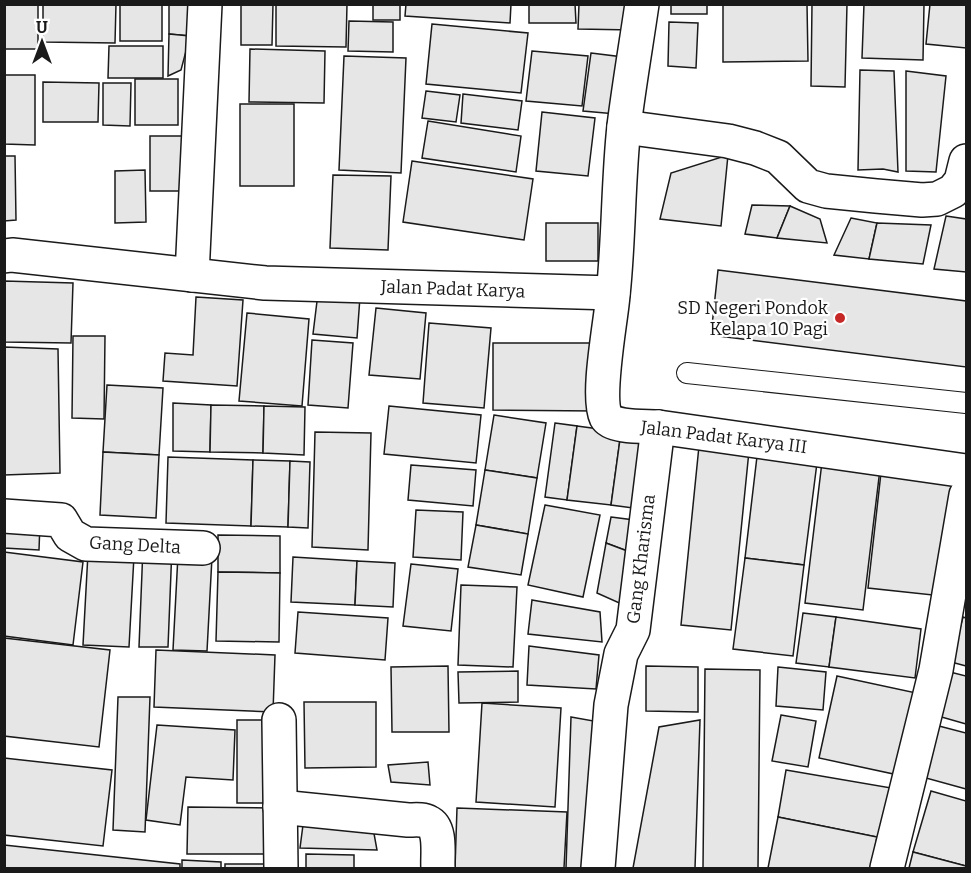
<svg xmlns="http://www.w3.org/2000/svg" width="971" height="873" font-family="Bitter,serif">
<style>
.building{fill:#e6e6e6;stroke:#1a1a1a;stroke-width:1.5}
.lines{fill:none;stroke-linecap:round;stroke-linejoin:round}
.lane-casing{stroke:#1a1a1a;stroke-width:22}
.street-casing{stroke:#1a1a1a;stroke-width:36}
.lane{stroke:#fff;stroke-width:20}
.street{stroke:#fff;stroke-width:33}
.poi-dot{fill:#c62828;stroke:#fff;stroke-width:2}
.labels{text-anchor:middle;stroke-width:4.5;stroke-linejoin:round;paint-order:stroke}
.street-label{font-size:18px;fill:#1a1a1a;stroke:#fff}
.poi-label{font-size:18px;fill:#1a1a1a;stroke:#fff;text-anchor:end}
</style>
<rect width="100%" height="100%" fill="#fff"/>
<g class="building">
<rect x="4" y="4" width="34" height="45"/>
<polygon points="43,4 116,4 115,43 43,42"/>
<rect x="120" y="4" width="42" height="37"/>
<polygon points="169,4 191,4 190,36 169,34"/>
<polygon points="241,4 273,4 272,45 241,45"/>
<polygon points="276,4 347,4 346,47 276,46"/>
<rect x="373" y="4" width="27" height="16"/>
<polygon points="406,4 511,4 510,23 405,16"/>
<polygon points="529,4 575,4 576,23 529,23"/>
<polygon points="579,4 633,4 633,30 578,29"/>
<rect x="671" y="4" width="36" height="10"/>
<polygon points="723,4 807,4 808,61 723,62"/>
<polygon points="812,4 847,4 845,87 811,86"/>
<polygon points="864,4 924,4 923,60 862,58"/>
<polygon points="930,4 966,4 966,48 926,44"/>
<polygon points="349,21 393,22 393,52 348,51"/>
<polygon points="669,22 698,23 696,68 668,66"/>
<polygon points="432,24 528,33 521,93 426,84"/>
<polygon points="169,34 190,36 181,70 168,76"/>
<polygon points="109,46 163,46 163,78 108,78"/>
<polygon points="250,49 325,51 324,103 249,102"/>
<polygon points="532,51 588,56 582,106 526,101"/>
<polygon points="591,53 623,57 616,114 583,111"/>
<polygon points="344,56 406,58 401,173 339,170"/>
<polygon points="860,70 894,71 898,172 883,169 858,170"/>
<polygon points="906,71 946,76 936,172 906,171"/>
<polygon points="4,75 35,75 35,145 4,144"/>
<rect x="135" y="79" width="43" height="46"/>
<polygon points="43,82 99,83 98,122 43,122"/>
<polygon points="103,83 131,83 130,126 103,125"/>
<polygon points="426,91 460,95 456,122 422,118"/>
<polygon points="463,94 522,101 518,130 461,123"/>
<rect x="240" y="104" width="54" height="82"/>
<polygon points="542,112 595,118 588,176 536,171"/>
<polygon points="428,121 521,136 516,172 422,158"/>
<rect x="150" y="136" width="38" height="55"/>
<polygon points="728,155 721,226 660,219 671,173"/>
<polygon points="4,156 15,156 16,220 4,221"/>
<polygon points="412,161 533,179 524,240 403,222"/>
<polygon points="145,170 146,222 115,223 115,171"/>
<polygon points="333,175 391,176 388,250 330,248"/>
<polygon points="752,205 790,206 777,238 745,234"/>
<polygon points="790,206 820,219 827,243 777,238"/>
<polygon points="946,216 966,219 966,272 934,269"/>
<polygon points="851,218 877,223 869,259 834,255"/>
<rect x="546" y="223" width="52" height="38"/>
<polygon points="877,223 931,225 923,264 869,259"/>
<polygon points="718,270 966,301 966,367 711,335"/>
<polygon points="4,281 73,283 71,343 4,342"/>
<polygon points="318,293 360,297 357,338 313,334"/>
<polygon points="196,297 243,300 237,386 163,381 165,353 193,355"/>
<polygon points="376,308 426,313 420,379 369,375"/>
<polygon points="247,313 309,319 302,406 239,401"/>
<polygon points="429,323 491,328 484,408 423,403"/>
<polygon points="73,336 105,336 104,419 72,418"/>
<polygon points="312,340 353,343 348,408 308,405"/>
<polygon points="493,343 596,343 596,411 493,410"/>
<polygon points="4,347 58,349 60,473 4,475"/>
<polygon points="107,385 163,388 159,455 103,452"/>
<polygon points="173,403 211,405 210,452 173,451"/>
<polygon points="211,405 264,406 263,453 210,452"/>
<polygon points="264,406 305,407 304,455 263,453"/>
<polygon points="389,406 481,415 476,463 384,454"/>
<polygon points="494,415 546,423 537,478 485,470"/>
<polygon points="555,423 577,426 567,500 545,497"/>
<polygon points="577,426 621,432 611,505 567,500"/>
<polygon points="315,432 371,433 368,550 312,547"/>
<polygon points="621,432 651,446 633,508 611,505"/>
<polygon points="699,446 749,451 731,630 681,625"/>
<polygon points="758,448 818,455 804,565 745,558"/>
<polygon points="103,452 159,455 156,518 100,515"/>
<polygon points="168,457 253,460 251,526 166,523"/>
<polygon points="253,460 290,461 288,527 251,526"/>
<polygon points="290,461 310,462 308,528 288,527"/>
<polygon points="822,462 880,469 863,610 805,603"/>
<polygon points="882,464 956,472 942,596 868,588"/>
<polygon points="411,465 476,470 473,506 408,500"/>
<polygon points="485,470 537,478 528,534 476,525"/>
<polygon points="545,505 600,515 583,597 528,585"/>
<polygon points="416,510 463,512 461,560 413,557"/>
<polygon points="611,517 642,521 638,555 606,543"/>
<polygon points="4,521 40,523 39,550 4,548"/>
<polygon points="476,525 528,534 521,575 468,567"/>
<polygon points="218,535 280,536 280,573 218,572"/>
<polygon points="606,543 638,555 626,606 597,593"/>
<polygon points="143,547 172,547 168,647 139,647"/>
<polygon points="4,552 83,562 73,645 4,636"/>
<polygon points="88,553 134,556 129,647 83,645"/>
<polygon points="178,555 212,557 207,651 173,650"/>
<polygon points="293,557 357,561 355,605 291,602"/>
<polygon points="745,558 804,565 793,656 733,649"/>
<polygon points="357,561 395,563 393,607 355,605"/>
<polygon points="411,564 458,569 451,631 403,626"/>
<polygon points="218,572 280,573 279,642 216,641"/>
<polygon points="461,585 517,587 513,667 458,665"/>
<polygon points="532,600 600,612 602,642 528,634"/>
<polygon points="298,612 388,618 385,660 295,653"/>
<polygon points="803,613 836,617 829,667 796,663"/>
<polygon points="836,617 921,629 915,678 829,667"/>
<polygon points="963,617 966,618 966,666 951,662"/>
<polygon points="4,638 110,650 99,747 4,736"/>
<polygon points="529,646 599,655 596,689 527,685"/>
<polygon points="156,650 275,655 273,712 154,707"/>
<polygon points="448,666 449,732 392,732 391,667"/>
<polygon points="646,666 698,667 698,712 646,711"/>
<polygon points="778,667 826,672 823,710 776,706"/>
<polygon points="705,669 760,670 758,868 703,868"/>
<polygon points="518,671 518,702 459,703 458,672"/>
<polygon points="950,672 966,676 966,724 938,716"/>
<polygon points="837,676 921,694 903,776 819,758"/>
<polygon points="118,697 150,697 145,832 113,830"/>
<polygon points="304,702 376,702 376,767 305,768"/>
<polygon points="482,703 561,708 555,807 476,802"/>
<polygon points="781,715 816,721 808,767 772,761"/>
<polygon points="571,717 605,723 589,868 566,868"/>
<rect x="237" y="720" width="36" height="83"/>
<polygon points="700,720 695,868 633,868 659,727"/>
<polygon points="157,725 235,730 233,780 186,777 180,825 146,820"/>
<polygon points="939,726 966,733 966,789 926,778"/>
<polygon points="4,758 112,770 103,846 4,835"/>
<polygon points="428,762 430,785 391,782 388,765"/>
<polygon points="786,770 903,790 877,837 778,817"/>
<polygon points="931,791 966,801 966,866 913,852"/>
<polygon points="188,807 273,808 273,854 187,854"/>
<polygon points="457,808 567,812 564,868 455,868"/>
<polygon points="778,817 877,837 871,868 768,868"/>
<polygon points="303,825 373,828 377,850 300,848"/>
<polygon points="4,845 180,864 180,868 4,868"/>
<polygon points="913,852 966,866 966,868 909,868"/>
<polygon points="306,854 354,855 354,868 306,868"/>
<polygon points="182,860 221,862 221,868 182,868"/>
<rect x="225" y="864" width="51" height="4"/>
</g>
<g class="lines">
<defs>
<polyline id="lane" points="687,373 966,403"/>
<g id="street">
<path d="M642 4C636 45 629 86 624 126 618 182 619 239 613 295 611 321 596 396 606 417 612 428 647 426 658 427L966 471"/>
<polyline points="624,127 728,141 755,148 778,157 808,186 826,191 876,196 922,200 937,199 953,191 961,181 966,161"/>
<polyline points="4,256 12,255 265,283 613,293"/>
<polyline points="192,275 205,4"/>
<polyline points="4,516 61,520 70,535 86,544 203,548"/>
<polyline points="279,720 281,868"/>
<path d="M280 807 408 820C415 820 423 819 428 822 442 828 437 856 438 868"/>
<polyline points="598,868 611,705 621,654 633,630 658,427"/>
<polyline points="887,868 936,670 966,495"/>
</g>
</defs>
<use href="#lane" class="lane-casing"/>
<use href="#street" class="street-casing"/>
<use href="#lane" class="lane"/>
<use href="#street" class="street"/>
</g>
<circle class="poi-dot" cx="840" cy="318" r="6"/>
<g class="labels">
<g class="street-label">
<text transform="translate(453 289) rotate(2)" y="6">Jalan Padat Karya</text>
<text transform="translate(724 437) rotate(7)" y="6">Jalan Padat Karya III</text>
<text transform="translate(135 545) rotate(3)" y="6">Gang Delta</text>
<text transform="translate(641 559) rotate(-83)" y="6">Gang Kharisma</text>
</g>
<g class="poi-label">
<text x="828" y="314">SD Negeri Pondok<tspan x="828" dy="21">Kelapa 10 Pagi</tspan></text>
</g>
</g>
<rect width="971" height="873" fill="none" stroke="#1a1a1a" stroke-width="12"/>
<g transform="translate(42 42)" stroke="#ffffff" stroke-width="4.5" paint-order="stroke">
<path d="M0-4.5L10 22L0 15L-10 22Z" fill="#1a1a1a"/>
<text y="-9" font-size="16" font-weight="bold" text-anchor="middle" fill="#1a1a1a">U</text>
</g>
</svg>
